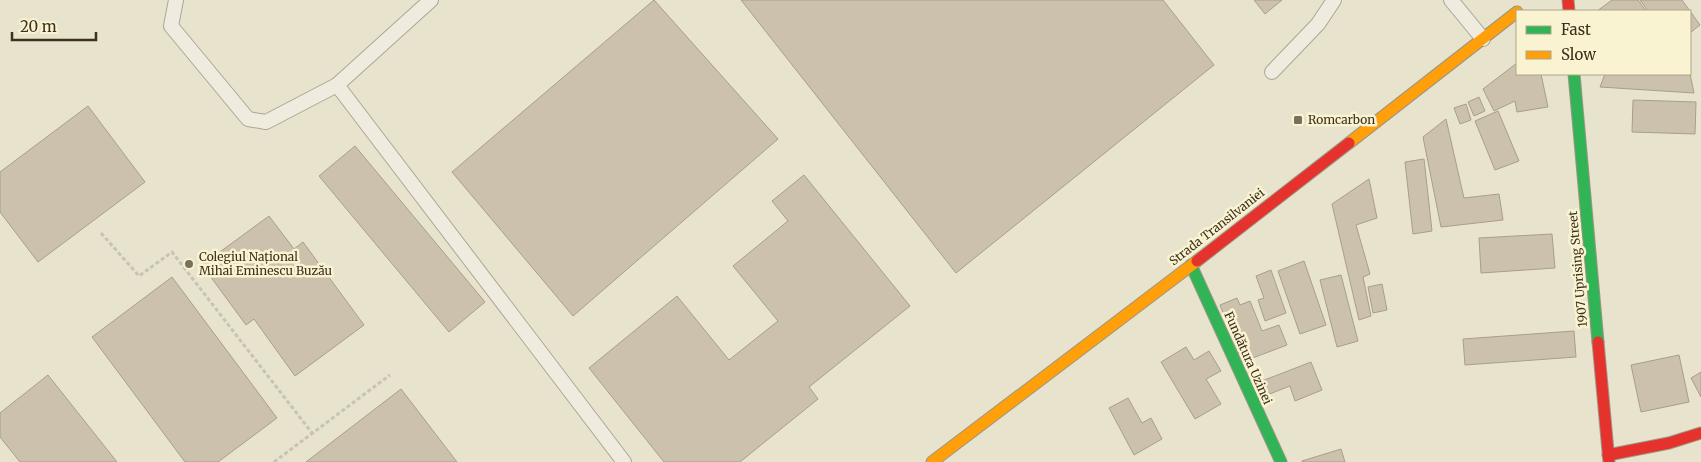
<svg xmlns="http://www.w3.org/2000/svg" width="1701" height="462" font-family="Merriweather,serif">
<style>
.building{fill:#ccc1ad;stroke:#a89e8b}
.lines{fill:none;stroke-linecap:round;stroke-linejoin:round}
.lane-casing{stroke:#ada696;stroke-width:16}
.fast-casing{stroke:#9d9685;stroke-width:13}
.slow-casing{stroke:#9d9685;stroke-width:13}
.jam-casing{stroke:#9d9685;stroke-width:13}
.path{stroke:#c7c3b6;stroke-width:3;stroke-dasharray:4 2.5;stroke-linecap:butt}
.lane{stroke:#efecdf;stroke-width:14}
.fast{stroke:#30b455;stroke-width:11}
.slow{stroke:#ff9f0a;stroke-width:11}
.jam{stroke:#e5322d;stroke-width:11}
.poi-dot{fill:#796f5a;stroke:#f9f3d2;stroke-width:2}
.labels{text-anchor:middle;stroke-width:5;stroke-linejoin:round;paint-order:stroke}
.poi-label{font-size:12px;fill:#3d301c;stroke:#f9f3d2;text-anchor:start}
.street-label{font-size:12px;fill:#3d301c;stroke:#f9f3d2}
</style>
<rect width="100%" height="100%" fill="#e8e3cc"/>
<g class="building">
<polygon points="654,0 778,139 573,316 452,172"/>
<polygon points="741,0 1163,0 1214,65 956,273"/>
<polygon points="1254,0 1282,0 1265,14"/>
<polygon points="1612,0 1638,0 1646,11 1597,11"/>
<polygon points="1640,0 1682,0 1700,25 1690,33 1690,11 1648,11"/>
<polygon points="1517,63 1517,74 1541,74 1548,107 1517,112 1515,101 1494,111 1483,89"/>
<polygon points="1605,74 1690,74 1694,93 1600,87"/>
<polygon points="1479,97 1485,111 1474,116 1468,102"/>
<polygon points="1633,100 1696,102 1695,134 1632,132"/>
<polygon points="1466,104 1471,120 1460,124 1454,108"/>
<polygon points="88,106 145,182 38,262 0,212 0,172"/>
<polygon points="1498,111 1519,161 1495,170 1475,121"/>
<polygon points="1446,119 1464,198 1499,194 1503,220 1441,227 1423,137"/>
<polygon points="355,146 485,302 449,332 319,176"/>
<polygon points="1424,159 1432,231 1413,234 1405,162"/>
<polygon points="804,175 910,306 809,387 818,399 740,462 664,462 589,368 677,296 729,360 778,321 733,266 788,221 772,201"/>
<polygon points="1369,179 1377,218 1356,225 1370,274 1363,277 1371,316 1359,320 1332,204"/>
<polygon points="269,216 294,249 303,242 364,325 295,376 254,319 246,325 202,265"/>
<polygon points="1552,234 1555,268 1481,273 1479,238"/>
<polygon points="1304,261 1326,325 1300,334 1278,271"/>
<polygon points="1271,270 1286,313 1265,321 1258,300 1264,298 1256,276"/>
<polygon points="1341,275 1358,341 1337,347 1320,280"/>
<polygon points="172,277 277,418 218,462 185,462 92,337"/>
<polygon points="1382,284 1387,310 1373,313 1368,287"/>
<polygon points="1237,298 1240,305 1250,301 1262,331 1279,325 1287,345 1242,362 1220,305"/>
<polygon points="1574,331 1576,357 1465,365 1463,339"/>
<polygon points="1186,347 1194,360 1209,351 1221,371 1206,379 1221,404 1195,419 1161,362"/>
<polygon points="1679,355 1689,402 1641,412 1631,365"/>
<polygon points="1311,362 1322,390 1295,401 1290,386 1267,395 1262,381"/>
<polygon points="1701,372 1701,397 1691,378"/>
<polygon points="48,375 117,462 20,462 0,437 0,413"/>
<polygon points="401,389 457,462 306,462"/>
<polygon points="1128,398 1142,423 1151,418 1162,439 1134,455 1109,408"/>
<polygon points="1341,449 1345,462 1302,462 1302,461"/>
</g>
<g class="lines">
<defs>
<g id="lane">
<polyline points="176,0 171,26 248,119 266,122 337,85 431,0"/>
<polyline points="1451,0 1483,39"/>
<polyline points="1272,72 1318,24 1334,0"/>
<polyline points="337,85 624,462"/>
</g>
<g id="fast">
<polyline points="1574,74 1598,342"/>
<polyline points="1191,265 1281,462"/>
</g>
<g id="slow">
<polyline points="1349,143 1517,12"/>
<polyline points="932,462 1197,261"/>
</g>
<g id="jam">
<polyline points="1568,0 1569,11"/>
<polyline points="1197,261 1349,143"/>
<polyline points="1598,342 1609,462"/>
<polyline points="1608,455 1669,443 1701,433"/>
</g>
</defs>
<use href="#lane" class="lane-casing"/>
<use href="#fast" class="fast-casing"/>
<use href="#slow" class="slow-casing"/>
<use href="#jam" class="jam-casing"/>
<g class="path">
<polyline points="101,233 139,276 172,252 312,433"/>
<polyline points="274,462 390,375"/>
</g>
<use href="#lane" class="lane"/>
<use href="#fast" class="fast"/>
<use href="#slow" class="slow"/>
<use href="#jam" class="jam"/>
</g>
<g class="poi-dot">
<rect x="1293" y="115" width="10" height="10" rx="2.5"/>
<circle cx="189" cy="264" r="5"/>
</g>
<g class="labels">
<g class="poi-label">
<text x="1308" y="124">Romcarbon</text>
<text x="199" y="261">Colegiul Național<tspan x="199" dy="14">Mihai Eminescu Buzău</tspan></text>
</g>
<g class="street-label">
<text transform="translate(1217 227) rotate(-38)" y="4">Strada Transilvaniei</text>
<text transform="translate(1578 269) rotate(-95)" y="4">1907 Uprising Street</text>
<text transform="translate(1248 358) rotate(66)" y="4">Fundătura Uzinei</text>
</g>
</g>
<rect x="1516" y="10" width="175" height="65" fill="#f9f3d2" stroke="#aea589"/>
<rect x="1526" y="26" width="25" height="8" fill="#30b455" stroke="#aea589"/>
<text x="1561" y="35" font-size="15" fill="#3d301c">Fast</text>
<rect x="1526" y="51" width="25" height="8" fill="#ff9f0a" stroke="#aea589"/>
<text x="1561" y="60" font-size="15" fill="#3d301c">Slow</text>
<path d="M12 32v8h84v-8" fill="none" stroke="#3d301c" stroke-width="2.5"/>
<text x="20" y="32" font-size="15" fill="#3d301c" stroke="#f9f3d2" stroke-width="4" paint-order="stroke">20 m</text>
</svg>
